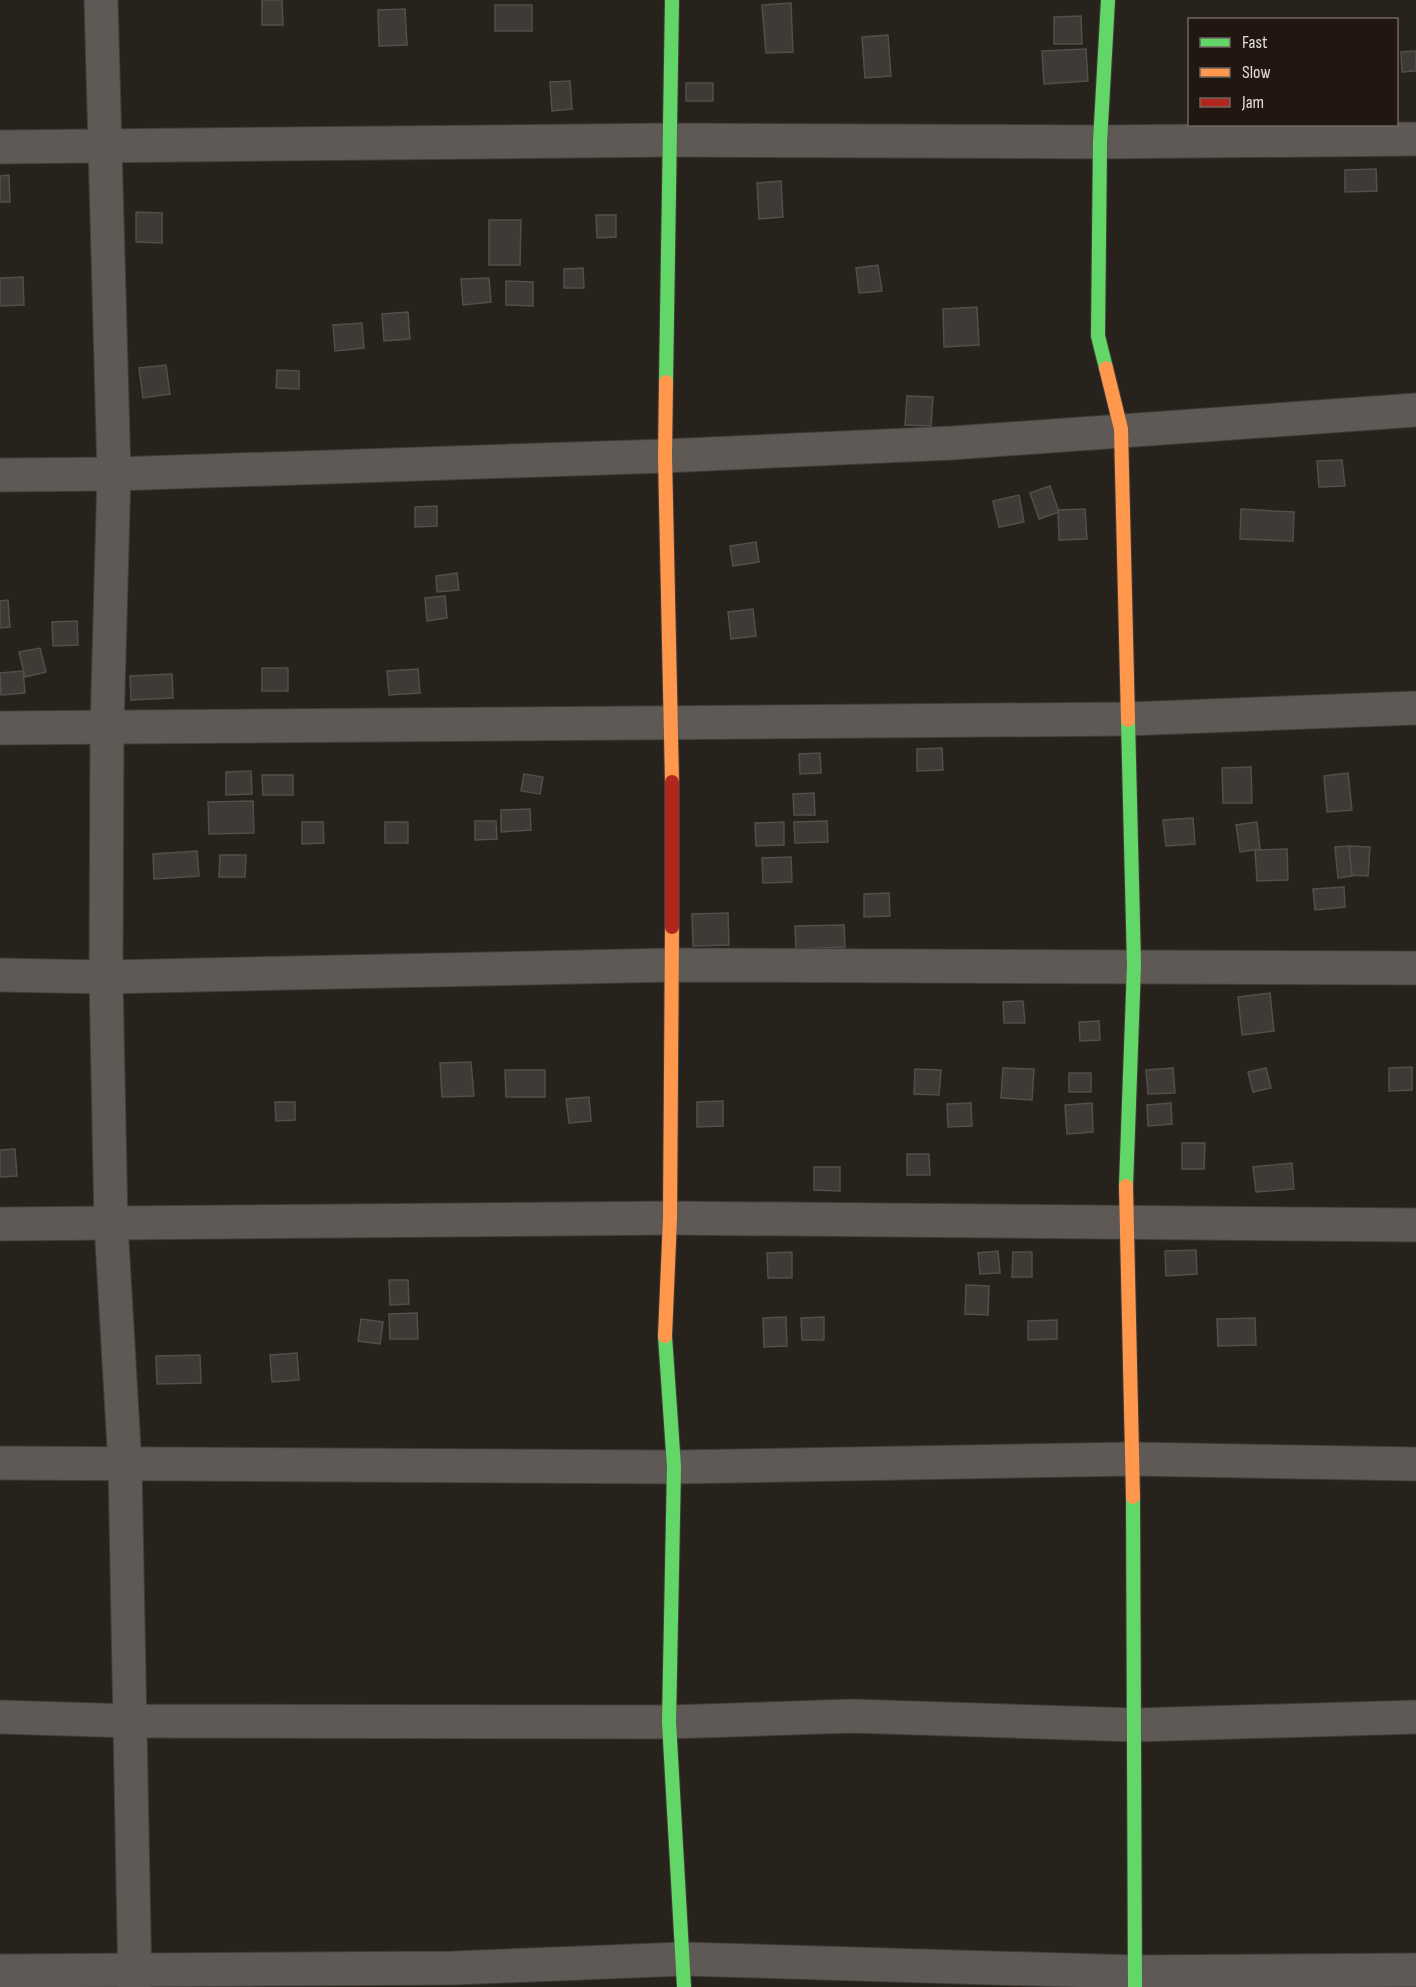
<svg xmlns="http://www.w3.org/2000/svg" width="1416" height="1987" font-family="'Sofia Sans Condensed',sans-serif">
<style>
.building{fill:#3f3a36;stroke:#534e49;stroke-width:1.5}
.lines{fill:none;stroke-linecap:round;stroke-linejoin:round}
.street-casing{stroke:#423d39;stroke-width:35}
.fast-casing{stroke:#423d39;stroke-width:16}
.slow-casing{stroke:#423d39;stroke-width:16}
.jam-casing{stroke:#423d39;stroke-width:16}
.street{stroke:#5e5955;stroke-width:33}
.fast{stroke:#63d668;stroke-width:14}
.slow{stroke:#ff974d;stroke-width:14}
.jam{stroke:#b3261e;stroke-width:14}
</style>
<rect width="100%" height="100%" fill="#28221d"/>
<g class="building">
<polygon points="262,0 282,0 283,25 262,25"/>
<polygon points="791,3 793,52 766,53 762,5"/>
<rect x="495" y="5" width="37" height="26"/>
<polygon points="405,9 407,45 379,46 378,10"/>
<polygon points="1081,16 1082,44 1054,44 1054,17"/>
<polygon points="888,35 891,76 865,78 862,37"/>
<polygon points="1086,49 1088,81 1044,84 1042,51"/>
<polygon points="1416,51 1416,71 1402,72 1401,52"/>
<polygon points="570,81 572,109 552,111 550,82"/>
<rect x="686" y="83" width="27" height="18"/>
<polygon points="1376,169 1377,191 1345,192 1345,170"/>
<polygon points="9,175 10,202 0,202 0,176"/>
<polygon points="781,181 783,217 759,219 757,183"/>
<polygon points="136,212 162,213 162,243 136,242"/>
<polygon points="596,215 616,215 616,237 597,238"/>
<polygon points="489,220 521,220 520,265 489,265"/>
<polygon points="878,265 882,291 859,293 856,268"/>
<polygon points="583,268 584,288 564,288 564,269"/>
<polygon points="23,277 24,305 0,306 0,278"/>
<polygon points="489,278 491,302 463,305 461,279"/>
<polygon points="506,281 533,282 533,306 506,305"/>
<polygon points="977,307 979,345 944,347 943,309"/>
<polygon points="408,312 410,339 384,341 382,314"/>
<polygon points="362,323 364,348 335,351 333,325"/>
<polygon points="166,365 170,394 143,398 139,368"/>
<polygon points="277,370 299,371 299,389 276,388"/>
<polygon points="907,396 933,397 931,426 905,425"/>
<polygon points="1342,460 1345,486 1319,487 1317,461"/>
<polygon points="1050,486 1059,512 1039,519 1030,493"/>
<polygon points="1019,495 1024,522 999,527 993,501"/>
<polygon points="437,506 437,526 415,527 415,507"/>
<polygon points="1085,509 1087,539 1059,540 1058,510"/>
<polygon points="1241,509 1294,512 1293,541 1240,539"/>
<polygon points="756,542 759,562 733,566 730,546"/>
<polygon points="457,573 459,590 437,592 436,576"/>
<polygon points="445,596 447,618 427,621 425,598"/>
<polygon points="8,600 10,627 0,628 0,601"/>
<polygon points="753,609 756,636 731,639 728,612"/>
<polygon points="77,621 78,645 53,646 52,622"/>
<polygon points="40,648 46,672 25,677 19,652"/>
<rect x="262" y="668" width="26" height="23"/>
<polygon points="418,669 420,693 389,695 387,671"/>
<polygon points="23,671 25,693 1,695 0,673"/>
<polygon points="172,674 173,698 131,700 130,676"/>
<polygon points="942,748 943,770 917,771 917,749"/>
<polygon points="820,753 821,773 800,774 799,754"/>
<polygon points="1251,767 1252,803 1223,803 1222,768"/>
<polygon points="251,771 252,794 226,795 226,772"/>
<polygon points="1348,773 1352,810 1327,812 1324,776"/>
<polygon points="524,774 543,777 540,794 521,791"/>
<polygon points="262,775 293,775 293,795 263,795"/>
<polygon points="814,793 815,815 794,815 793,794"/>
<polygon points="253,801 254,833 209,834 208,802"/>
<polygon points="530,809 531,830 501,832 501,810"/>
<polygon points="1193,818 1195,844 1166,846 1163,820"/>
<polygon points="475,821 496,821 497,839 475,840"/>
<polygon points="827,821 828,842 795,843 794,822"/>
<polygon points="302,822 323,822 324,843 302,844"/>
<rect x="385" y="822" width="23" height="21"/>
<polygon points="784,822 784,845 756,846 755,823"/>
<polygon points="1257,822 1260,849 1240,852 1236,825"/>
<polygon points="1349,846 1370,847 1368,876 1348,875"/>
<polygon points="1349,846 1352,876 1338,878 1335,847"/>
<polygon points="1287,849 1288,880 1257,881 1255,850"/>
<polygon points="197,851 199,876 154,879 153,854"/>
<polygon points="220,855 246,855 245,877 219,877"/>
<polygon points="791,857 792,882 763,883 762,858"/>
<polygon points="1344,887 1345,907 1315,910 1313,889"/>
<polygon points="889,893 890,916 864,917 864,894"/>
<polygon points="728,913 729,945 693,946 692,914"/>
<polygon points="844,925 845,947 796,949 795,926"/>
<polygon points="1270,993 1274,1031 1242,1035 1238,997"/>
<polygon points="1023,1001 1025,1023 1004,1023 1003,1002"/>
<polygon points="1099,1021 1100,1040 1080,1041 1079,1022"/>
<polygon points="471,1062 474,1096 442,1097 440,1063"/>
<polygon points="1412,1067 1412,1090 1389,1091 1389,1068"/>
<polygon points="1003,1068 1034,1069 1032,1100 1001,1098"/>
<polygon points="1173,1068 1175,1093 1148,1094 1146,1070"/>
<polygon points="1266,1068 1271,1088 1253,1092 1248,1072"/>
<polygon points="915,1069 941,1070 939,1095 914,1094"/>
<polygon points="505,1070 545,1070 545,1097 506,1097"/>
<rect x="1069" y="1073" width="22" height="19"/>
<polygon points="589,1097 591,1121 569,1123 566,1099"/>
<polygon points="723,1101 723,1126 697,1127 697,1102"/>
<polygon points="275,1102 295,1102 295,1120 276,1121"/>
<polygon points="971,1103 972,1126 948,1127 947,1104"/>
<polygon points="1092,1103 1093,1132 1067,1134 1065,1105"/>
<polygon points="1171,1103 1172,1124 1148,1126 1147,1105"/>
<polygon points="1182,1143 1205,1143 1204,1169 1182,1169"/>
<polygon points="15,1149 17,1176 0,1177 0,1150"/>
<polygon points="907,1154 929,1154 930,1175 907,1175"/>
<polygon points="1292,1163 1294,1189 1256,1192 1253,1167"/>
<polygon points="814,1167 840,1167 840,1191 814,1190"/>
<polygon points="1196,1250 1197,1274 1166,1276 1165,1251"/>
<polygon points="998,1251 1000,1273 980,1274 978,1253"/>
<polygon points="792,1252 792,1278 768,1278 767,1253"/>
<polygon points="1013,1252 1032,1252 1032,1277 1012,1277"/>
<polygon points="389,1280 408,1280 409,1304 390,1305"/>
<polygon points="966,1285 989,1286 988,1315 965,1314"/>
<polygon points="417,1313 418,1339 390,1339 389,1314"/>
<polygon points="786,1317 787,1346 764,1347 763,1318"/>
<polygon points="824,1317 824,1340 802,1340 801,1318"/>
<polygon points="1255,1318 1256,1345 1218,1346 1217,1319"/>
<polygon points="361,1319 383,1322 380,1344 358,1341"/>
<polygon points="1057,1320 1057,1339 1028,1340 1028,1321"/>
<polygon points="297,1353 299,1380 272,1382 270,1355"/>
<polygon points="200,1355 201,1383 157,1384 156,1356"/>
</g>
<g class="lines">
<defs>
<g id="street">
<polyline points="101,0 114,474 107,729 106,977 111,1224 125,1465 135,1987"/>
<polyline points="0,147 670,140 1100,142 1416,139"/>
<polyline points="0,475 114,474 665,456 952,443 1416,410"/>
<polyline points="0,728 1127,719 1416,708"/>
<polyline points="0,975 106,977 672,965 1416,968"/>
<polyline points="0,1224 670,1218 1416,1225"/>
<polyline points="0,1463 674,1467 1133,1459 1416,1464"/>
<polyline points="0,1717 132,1721 669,1722 852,1716 1136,1725 1416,1717"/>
<polyline points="0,1971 454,1968 683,1959 1135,1972 1416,1970"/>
</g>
<g id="fast">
<polyline points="1106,368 1098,336 1100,142 1108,0"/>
<polyline points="666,382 672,0"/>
<polyline points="1126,1186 1134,965 1128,720"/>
<polyline points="665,1336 674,1467 669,1722 684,1987"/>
<polyline points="1133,1497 1135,1987"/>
</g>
<g id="slow">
<polyline points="1106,368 1121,429 1128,720"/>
<polyline points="666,382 665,456 672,782"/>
<polyline points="1126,1186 1133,1497"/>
<polyline points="665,1336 670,1218 672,927"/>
</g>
<polyline id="jam" points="672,782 672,927"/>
</defs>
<use href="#street" class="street-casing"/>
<use href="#fast" class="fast-casing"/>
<use href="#slow" class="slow-casing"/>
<use href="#jam" class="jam-casing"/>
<use href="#street" class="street"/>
<use href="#fast" class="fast"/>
<use href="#slow" class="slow"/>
<use href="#jam" class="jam"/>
</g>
<rect x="1188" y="18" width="210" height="108" fill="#221710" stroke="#6f665f" stroke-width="1.5"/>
<rect x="1200" y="38" width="30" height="9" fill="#63d668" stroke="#6f665f" stroke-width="1.5"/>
<text x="1242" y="48" font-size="18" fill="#e3dcd6">Fast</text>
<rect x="1200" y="68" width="30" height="9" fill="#ff974d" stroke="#6f665f" stroke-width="1.5"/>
<text x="1242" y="78" font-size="18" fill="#e3dcd6">Slow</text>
<rect x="1200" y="98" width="30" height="9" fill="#b3261e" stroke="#6f665f" stroke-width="1.5"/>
<text x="1242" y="108" font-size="18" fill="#e3dcd6">Jam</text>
</svg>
